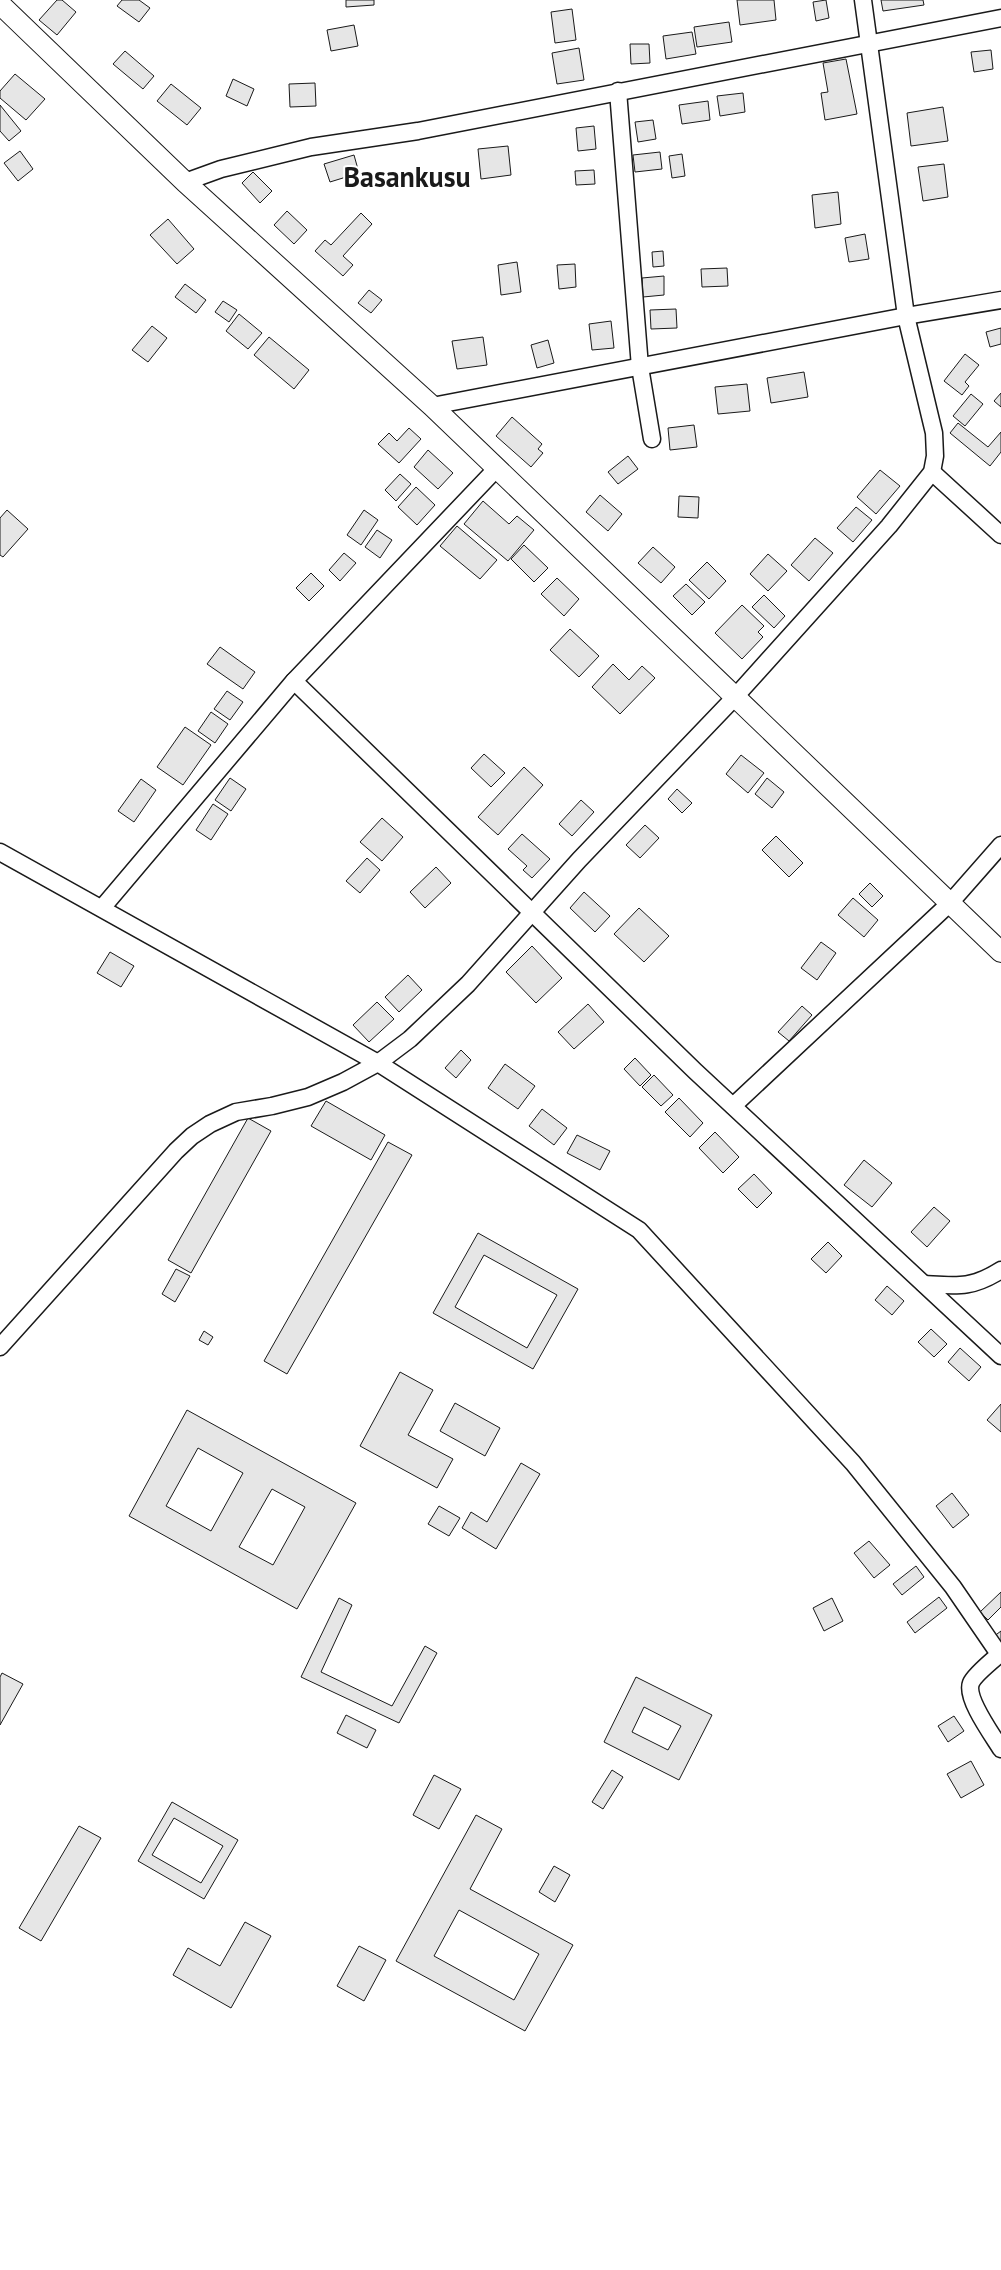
<svg xmlns="http://www.w3.org/2000/svg" width="1001" height="2270" font-family="'PT Sans',sans-serif">
<style>
.building{fill:#e6e6e6;stroke:#1a1a1a;fill-rule:evenodd}
.lines{fill:none;stroke-linecap:round;stroke-linejoin:round}
.minor-casing{stroke:#1a1a1a;stroke-width:19}
.tertiary-casing{stroke:#1a1a1a;stroke-width:22}
.minor{stroke:#fff;stroke-width:16}
.tertiary{stroke:#fff;stroke-width:20}
.labels{text-anchor:middle;stroke-width:4;stroke-linejoin:round;paint-order:stroke}
.town-label{font-size:28px;font-weight:bold;fill:#1a1a1a;stroke:#fff}
</style>
<rect width="100%" height="100%" fill="#fff"/>
<g class="building">
<polygon points="57,0 62,0 76,12 57,35 39,20"/>
<polygon points="122,0 139,0 150,8 139,22 117,6"/>
<polygon points="346,0 374,0 374,5 346,7"/>
<polygon points="737,0 774,0 776,20 740,25"/>
<polygon points="826,0 829,18 816,21 813,2"/>
<polygon points="881,0 923,0 924,5 883,11"/>
<polygon points="572,9 576,40 555,43 551,12"/>
<polygon points="729,22 732,42 697,47 694,27"/>
<polygon points="354,25 358,46 331,51 327,30"/>
<polygon points="692,32 696,54 666,59 663,36"/>
<polygon points="630,44 649,44 650,63 631,64"/>
<polygon points="579,48 584,80 557,84 552,53"/>
<polygon points="991,50 993,69 974,72 971,52"/>
<polygon points="125,51 154,76 143,89 113,64"/>
<polygon points="846,59 857,114 825,120 821,93 828,92 823,63"/>
<polygon points="15,74 45,99 26,120 0,98 0,91"/>
<polygon points="233,79 254,89 247,106 226,96"/>
<polygon points="315,83 316,106 290,107 289,84"/>
<polygon points="171,84 201,108 187,125 157,101"/>
<polygon points="743,93 745,112 720,116 717,96"/>
<polygon points="708,101 710,120 682,124 679,105"/>
<polygon points="0,105 21,131 9,141 0,131"/>
<polygon points="943,107 948,141 911,146 907,113"/>
<polygon points="653,120 656,139 638,142 635,122"/>
<polygon points="594,126 596,149 578,151 576,128"/>
<polygon points="508,146 511,175 481,179 478,149"/>
<polygon points="20,151 33,169 18,181 4,163"/>
<polygon points="660,152 662,169 635,172 633,155"/>
<polygon points="682,154 685,176 672,178 669,156"/>
<polygon points="354,155 359,173 330,182 324,164"/>
<polygon points="944,164 948,197 923,201 918,167"/>
<polygon points="594,170 595,184 576,185 575,171"/>
<polygon points="253,172 272,191 260,203 242,183"/>
<polygon points="838,192 841,224 815,228 812,195"/>
<polygon points="287,211 307,230 294,244 274,225"/>
<polygon points="361,213 372,224 343,256 353,265 343,276 315,251 325,240 331,245"/>
<polygon points="168,219 194,249 177,264 150,235"/>
<polygon points="865,234 869,259 849,262 845,238"/>
<polygon points="663,251 664,266 653,267 652,252"/>
<polygon points="517,262 521,292 501,295 498,265"/>
<polygon points="575,264 576,287 559,289 557,265"/>
<polygon points="727,268 728,286 702,287 701,269"/>
<polygon points="664,276 664,295 643,297 642,278"/>
<polygon points="185,284 206,300 196,313 175,297"/>
<polygon points="369,290 382,300 371,313 358,303"/>
<polygon points="223,301 237,310 229,322 215,312"/>
<polygon points="676,309 677,328 651,329 650,310"/>
<polygon points="239,314 262,333 248,349 226,331"/>
<polygon points="611,321 614,348 592,350 589,324"/>
<polygon points="152,326 167,338 148,362 132,350"/>
<polygon points="1001,328 1001,344 990,347 986,332"/>
<polygon points="269,337 309,370 294,389 254,355"/>
<polygon points="483,337 487,365 457,369 452,341"/>
<polygon points="548,340 554,363 537,368 531,345"/>
<polygon points="965,354 979,365 965,382 969,386 962,395 944,381"/>
<polygon points="804,372 808,397 771,403 767,378"/>
<polygon points="747,384 750,411 718,414 715,387"/>
<polygon points="1001,393 1001,407 994,401"/>
<polygon points="971,394 983,404 965,426 953,416"/>
<polygon points="512,417 542,444 538,449 543,453 531,467 496,436"/>
<polygon points="958,423 988,447 1001,432 1001,452 990,466 950,433"/>
<polygon points="694,425 697,447 670,450 668,428"/>
<polygon points="409,428 421,439 399,463 378,444 389,433 397,441"/>
<polygon points="428,450 453,473 438,489 414,467"/>
<polygon points="628,456 638,469 618,484 608,472"/>
<polygon points="880,470 900,486 876,514 857,497"/>
<polygon points="400,474 411,484 396,501 385,490"/>
<polygon points="416,487 435,505 417,525 398,507"/>
<polygon points="600,495 622,514 608,531 586,512"/>
<polygon points="679,496 699,497 698,518 678,517"/>
<polygon points="483,501 509,524 517,516 534,530 508,561 464,524"/>
<polygon points="856,507 872,520 853,542 837,528"/>
<polygon points="7,510 28,529 3,557 0,555 0,518"/>
<polygon points="364,510 378,520 361,545 347,535"/>
<polygon points="457,526 497,560 480,579 440,546"/>
<polygon points="377,530 392,540 380,558 365,547"/>
<polygon points="815,538 833,553 809,581 791,565"/>
<polygon points="524,545 548,568 534,582 511,559"/>
<polygon points="653,547 675,567 661,583 638,563"/>
<polygon points="344,553 356,563 340,581 329,570"/>
<polygon points="768,554 787,571 768,591 750,574"/>
<polygon points="707,562 726,581 709,599 689,580"/>
<polygon points="311,573 324,586 309,601 296,588"/>
<polygon points="557,578 579,599 564,616 541,594"/>
<polygon points="686,584 705,602 692,615 673,596"/>
<polygon points="764,595 785,616 774,628 752,607"/>
<polygon points="742,605 764,626 758,632 763,637 742,659 715,633"/>
<polygon points="570,629 599,656 579,677 550,650"/>
<polygon points="220,647 255,672 243,689 207,664"/>
<polygon points="613,664 629,680 642,666 655,678 620,714 592,687"/>
<polygon points="227,691 243,702 230,720 214,709"/>
<polygon points="211,712 228,724 215,743 198,731"/>
<polygon points="185,727 211,745 183,785 157,767"/>
<polygon points="484,754 505,773 491,787 471,768"/>
<polygon points="741,755 764,773 748,793 726,774"/>
<polygon points="524,767 543,785 498,835 478,817"/>
<polygon points="230,778 246,789 231,811 215,800"/>
<polygon points="767,778 784,792 772,808 755,794"/>
<polygon points="141,779 156,790 134,822 118,811"/>
<polygon points="677,789 692,803 682,813 668,799"/>
<polygon points="581,800 594,812 572,836 559,824"/>
<polygon points="213,804 228,814 211,840 196,830"/>
<polygon points="382,818 403,837 382,861 360,842"/>
<polygon points="645,825 659,838 640,858 626,845"/>
<polygon points="522,834 550,859 532,878 523,870 527,866 508,849"/>
<polygon points="776,836 803,863 789,877 762,850"/>
<polygon points="367,858 380,870 360,893 346,881"/>
<polygon points="436,867 451,883 425,908 410,892"/>
<polygon points="870,883 883,896 872,907 859,894"/>
<polygon points="584,892 610,916 595,932 570,908"/>
<polygon points="853,898 878,920 864,937 838,915"/>
<polygon points="639,908 669,936 644,962 614,934"/>
<polygon points="821,942 836,953 817,980 801,968"/>
<polygon points="532,946 562,978 536,1003 506,972"/>
<polygon points="110,952 134,966 121,987 97,973"/>
<polygon points="408,975 422,990 399,1012 385,997"/>
<polygon points="377,1002 394,1019 369,1042 353,1025"/>
<polygon points="588,1004 604,1022 574,1049 558,1032"/>
<polygon points="802,1006 812,1015 789,1041 778,1032"/>
<polygon points="461,1050 471,1060 456,1078 445,1068"/>
<polygon points="635,1058 651,1075 640,1086 624,1069"/>
<polygon points="505,1064 535,1086 518,1109 488,1088"/>
<polygon points="654,1075 673,1095 661,1106 642,1087"/>
<polygon points="679,1098 703,1123 690,1137 665,1112"/>
<polygon points="326,1101 385,1135 371,1160 311,1126"/>
<polygon points="542,1109 567,1128 554,1145 529,1126"/>
<polygon points="248,1118 271,1131 191,1273 168,1260"/>
<polygon points="715,1132 739,1157 723,1173 699,1148"/>
<polygon points="577,1135 610,1151 600,1170 567,1153"/>
<polygon points="388,1142 412,1155 287,1374 264,1361"/>
<polygon points="864,1160 892,1183 872,1207 844,1185"/>
<polygon points="754,1174 772,1193 757,1208 738,1189"/>
<polygon points="934,1207 950,1221 927,1247 911,1232"/>
<path d="M478 1233 578 1289 533 1369 433 1313ZM484 1255 557 1295 527 1348 455 1307Z"/>
<polygon points="828,1242 842,1256 826,1273 811,1259"/>
<polygon points="176,1269 190,1276 175,1302 162,1294"/>
<polygon points="887,1286 904,1301 892,1315 875,1300"/>
<polygon points="931,1329 947,1344 934,1357 918,1342"/>
<polygon points="204,1331 213,1337 208,1345 199,1340"/>
<polygon points="960,1348 981,1367 969,1381 948,1362"/>
<polygon points="400,1372 433,1390 408,1435 453,1459 437,1488 360,1446"/>
<polygon points="455,1403 500,1428 485,1456 440,1431"/>
<polygon points="1001,1404 1001,1432 987,1420"/>
<path d="M187 1410 356 1503 297 1609 129 1516ZM198 1448 243 1473 211 1531 166 1506ZM272 1489 305 1507 273 1565 239 1547Z"/>
<polygon points="521,1463 540,1474 496,1549 462,1528 471,1512 487,1522"/>
<polygon points="952,1493 969,1515 953,1528 936,1506"/>
<polygon points="439,1506 460,1518 449,1536 428,1524"/>
<polygon points="869,1541 890,1565 874,1578 854,1553"/>
<polygon points="916,1566 924,1577 902,1595 893,1584"/>
<polygon points="1001,1592 1001,1607 988,1620 980,1612"/>
<polygon points="939,1597 947,1608 915,1633 907,1622"/>
<polygon points="339,1598 352,1605 321,1672 392,1706 425,1646 437,1653 399,1723 301,1677"/>
<polygon points="832,1598 843,1621 824,1631 813,1608"/>
<polygon points="1001,1631 1001,1647 993,1637"/>
<polygon points="2,1673 23,1684 0,1725 0,1677"/>
<path d="M636 1677 712 1715 679 1780 604 1742ZM644 1707 681 1726 668 1750 632 1732Z"/>
<polygon points="346,1715 376,1730 367,1748 337,1733"/>
<polygon points="954,1716 964,1731 948,1742 938,1726"/>
<polygon points="971,1761 984,1785 961,1798 947,1774"/>
<polygon points="612,1770 623,1777 603,1809 592,1802"/>
<polygon points="434,1775 461,1789 439,1829 413,1815"/>
<path d="M172 1802 238 1840 204 1899 138 1861ZM174 1818 223 1846 201 1883 152 1855Z"/>
<path d="M476 1815 502 1829 470 1889 573 1945 525 2031 396 1961ZM459 1910 539 1954 514 2000 434 1956Z"/>
<polygon points="79,1826 101,1838 41,1941 19,1928"/>
<polygon points="554,1866 570,1875 555,1902 539,1892"/>
<polygon points="245,1922 271,1936 231,2008 173,1975 188,1948 220,1966"/>
<polygon points="359,1946 386,1960 364,2001 337,1986"/>
</g>
<g class="lines">
<defs>
<g id="minor">
<polyline points="618,91 640,367 652,439"/>
<polyline points="185,182 221,169 311,147 418,131 1001,18"/>
<polyline points="432,406 906,316 1001,300"/>
<polyline points="497,468 294,681 695,1071 1001,1356"/>
<polyline points="932,472 1001,535"/>
<polyline points="0,852 378,1063 639,1230 853,1463 953,1587 999,1654"/>
<polyline points="102,908 294,681"/>
<polyline points="733,1106 950,903 1001,845"/>
<path d="M924 1284C957 1286 971 1289 1001 1270"/>
<polyline points="0,1347 176,1151 192,1136 210,1124 236,1112 272,1106 308,1097 343,1082 378,1063 410,1039 468,984 579,860 735,697 889,526 932,472 935,456 934,433 906,316 863,0"/>
<path d="M1001 1653C994 1659 974 1675 971 1683 965 1698 993 1736 1001 1749"/>
</g>
<polyline id="tertiary" points="0,4 185,182 432,406 1001,952"/>
</defs>
<use href="#minor" class="minor-casing"/>
<use href="#tertiary" class="tertiary-casing"/>
<use href="#minor" class="minor"/>
<use href="#tertiary" class="tertiary"/>
</g>
<g class="labels">
<g class="town-label">
<text x="407" y="187">Basankusu</text>
</g>
</g>
</svg>
